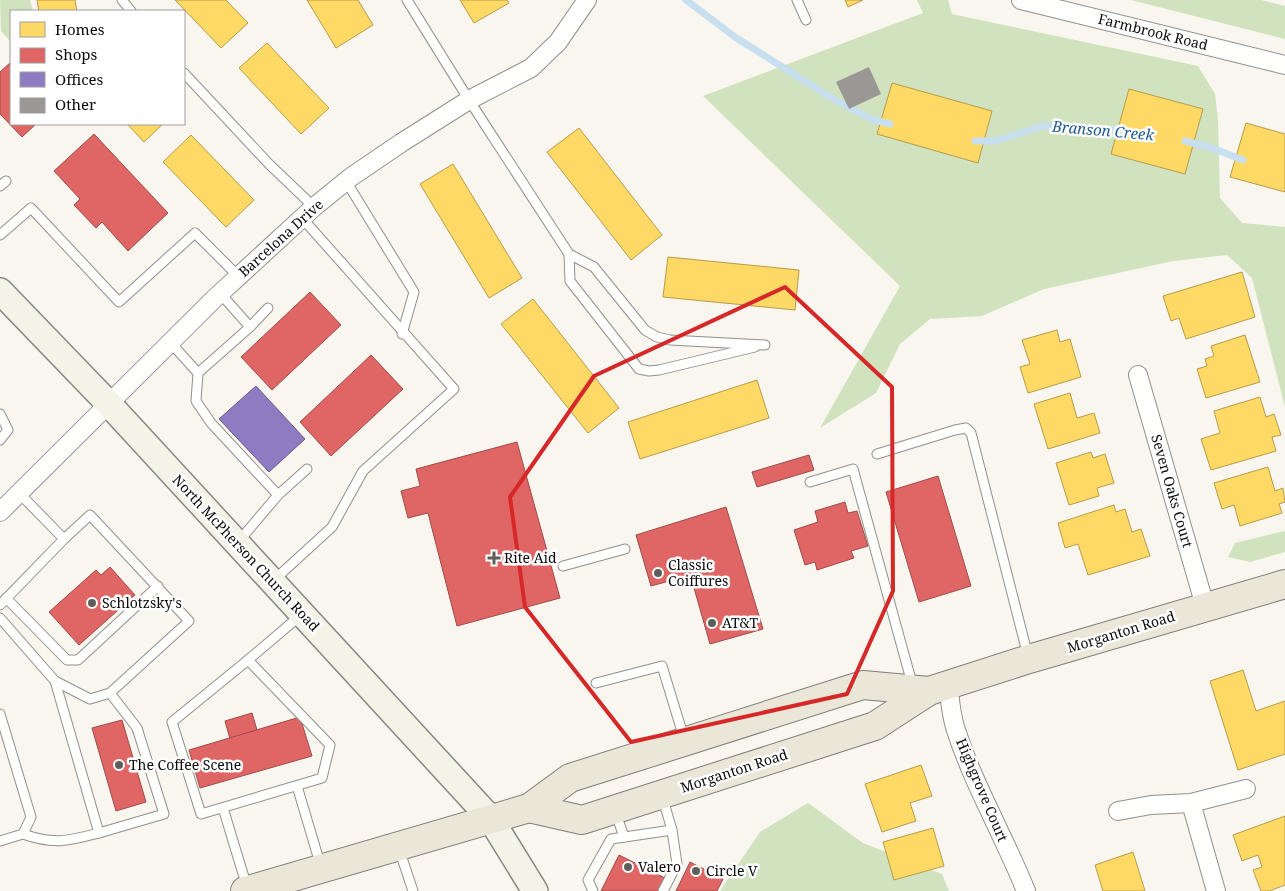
<svg xmlns="http://www.w3.org/2000/svg" width="1285" height="891" font-family="'Noto Serif',serif">
<style>
.forest{fill:#d0e3be}
.homes{fill:#ffd966;stroke:#b69b4a}
.shops{fill:#e06666;stroke:#a04a4a}
.offices{fill:#8e7cc3;stroke:#665a8c}
.lines{fill:none;stroke-linecap:round;stroke-linejoin:round}
.stream{stroke:#c7dfef;stroke-width:7}
.building{fill:#9a9894}
.lane-casing{stroke:#91908d;stroke-width:11}
.street-casing{stroke:#91908d;stroke-width:20}
.secondary-casing{stroke:#888783;stroke-width:28}
.primary-casing{stroke:#7e7e7a;stroke-width:30}
.lane{stroke:#fefefc;stroke-width:9}
.street{stroke:#fefefc;stroke-width:18}
.secondary{stroke:#f3f3e8;stroke-width:25}
.primary{stroke:#eae6d8;stroke-width:28}
.marked{fill:none;stroke:#d62828;stroke-width:4;stroke-linejoin:round}
.poi-dot{fill:#5d5d5a;stroke:#fff;stroke-width:2}
.labels{text-anchor:middle;stroke-width:5;stroke-linejoin:round;paint-order:stroke}
.street-label{font-size:14px;fill:#0a0a0a;stroke:#fff}
.poi-label{font-size:14px;fill:#0a0a0a;stroke:#fff;text-anchor:start}
.water-label{font-size:15px;font-style:italic;fill:#1f5891;stroke:#fff}
</style>
<rect width="100%" height="100%" fill="#f8f6ee"/>
<g class="forest">
<polygon points="0,0 30,0 33,11 11,11 11,42 1,31"/>
<polygon points="917,0 948,0 952,14 1198,66 1215,94 1218,119 1220,198 1242,223 1285,227 1285,407 1252,278 1227,255 1173,261 1044,289 982,316 930,319 900,344 876,393 820,428 900,286 703,96 923,13"/>
<polygon points="1131,0 1261,0 1285,6 1285,39"/>
<polygon points="1285,531 1285,552 1250,562 1228,557 1235,543"/>
<polygon points="808,803 863,843 942,874 949,891 720,891 760,832"/>
</g>
<g class="homes">
<polygon points="37,0 75,0 77,11 39,11"/>
<polygon points="175,0 226,0 248,23 221,48"/>
<polygon points="307,0 358,0 373,25 336,48"/>
<polygon points="460,0 507,0 509,3 474,23"/>
<polygon points="845,0 863,0 848,7"/>
<polygon points="267,43 329,108 301,134 239,68"/>
<polygon points="892,83 992,111 978,163 877,134"/>
<polygon points="1129,89 1203,109 1185,174 1111,154"/>
<polygon points="1246,123 1285,134 1285,192 1230,177"/>
<polygon points="127,124 163,124 144,142"/>
<polygon points="579,128 662,235 631,260 547,152"/>
<polygon points="191,135 254,200 226,227 163,162"/>
<polygon points="453,164 522,278 489,298 420,184"/>
<polygon points="668,257 799,270 795,310 663,297"/>
<polygon points="1242,272 1255,317 1186,339 1179,318 1171,321 1163,296"/>
<polygon points="533,299 619,408 588,433 501,324"/>
<polygon points="1057,330 1060,342 1070,339 1081,377 1028,393 1020,367 1030,364 1022,340"/>
<polygon points="1245,335 1260,382 1206,398 1197,369 1207,366 1205,359 1214,356 1211,346"/>
<polygon points="757,380 769,418 640,459 628,422"/>
<polygon points="1070,393 1077,418 1094,413 1100,433 1048,449 1034,404"/>
<polygon points="1260,397 1266,417 1274,414 1281,435 1272,437 1276,451 1211,470 1201,439 1220,433 1214,411"/>
<polygon points="1091,452 1093,458 1105,454 1114,483 1097,488 1099,496 1069,505 1056,463"/>
<polygon points="1268,467 1275,491 1283,488 1285,502 1279,504 1282,513 1240,526 1234,505 1222,509 1214,483"/>
<polygon points="1114,505 1116,512 1125,509 1132,532 1141,529 1150,556 1088,575 1078,544 1065,548 1058,523"/>
<polygon points="1243,670 1256,711 1285,701 1285,754 1238,770 1210,681"/>
<polygon points="921,765 932,796 910,803 916,821 882,832 865,784"/>
<polygon points="1285,816 1285,885 1269,891 1261,891 1253,870 1262,867 1258,855 1242,861 1233,835"/>
<polygon points="933,828 944,866 894,880 883,842"/>
<polygon points="1133,852 1145,891 1103,891 1095,865"/>
</g>
<g class="shops">
<polygon points="11,62 11,124 36,124 22,137 0,114 0,72"/>
<polygon points="94,134 168,213 128,251 102,222 96,228 74,205 80,199 54,171"/>
<polygon points="310,292 341,325 272,390 241,357"/>
<polygon points="371,355 403,389 331,456 300,422"/>
<polygon points="517,442 560,598 457,626 428,513 408,518 401,491 420,486 416,469"/>
<polygon points="809,455 814,470 757,487 752,472"/>
<polygon points="938,476 971,586 919,602 886,492"/>
<polygon points="845,502 848,513 857,511 868,546 851,551 854,558 817,570 815,562 805,565 794,530 818,522 815,511"/>
<polygon points="726,507 763,629 710,644 692,581 681,584 680,578 651,586 636,535"/>
<polygon points="110,567 135,595 79,645 49,612 96,570 101,575"/>
<polygon points="252,713 257,730 230,739 225,721"/>
<polygon points="300,717 312,756 200,788 189,750"/>
<polygon points="122,720 146,802 116,811 92,728"/>
<polygon points="619,855 665,878 658,891 601,891"/>
<polygon points="690,862 723,879 717,891 676,891"/>
</g>
<polygon class="offices" points="256,386 305,439 269,472 219,419"/>
<g class="lines">
<g class="stream">
<polyline points="686,0 735,37 833,99 871,119 890,124"/>
<polyline points="975,141 995,141 1043,126 1125,130"/>
<polyline points="1185,141 1212,148 1243,160"/>
</g>
</g>
<polygon class="building" points="869,67 881,94 849,109 836,82"/>
<g class="lines">
<defs>
<g id="lane">
<polyline points="122,0 131,11"/>
<polyline points="407,0 469,100 569,254 594,267 645,330 657,337 670,340 765,345"/>
<polyline points="797,0 806,20"/>
<polyline points="184,73 269,164 314,207"/>
<polyline points="346,181 414,292 402,334"/>
<polyline points="0,186 6,181"/>
<polyline points="0,235 31,208 119,302 195,233 238,276"/>
<polyline points="569,254 570,281 639,369 649,371 659,370 755,347"/>
<polyline points="220,293 250,327"/>
<polyline points="268,308 250,327 198,373 196,401 211,423 278,495"/>
<polyline points="170,342 198,373"/>
<polyline points="0,414 8,430 0,440"/>
<polyline points="877,454 955,430 966,428 971,433 1028,656"/>
<polyline points="810,482 853,469 913,687"/>
<polyline points="239,541 278,495 307,469"/>
<polyline points="563,566 625,549"/>
<polyline points="273,581 332,527 363,471 454,389 302,218"/>
<polyline points="6,598 67,660 78,660 158,586"/>
<polyline points="0,605 64,539"/>
<polyline points="0,618 55,681 90,699 110,693 189,621 90,515 64,539 19,493"/>
<polygon points="248,660 330,745 322,778 201,814 172,722"/>
<polyline points="248,660 301,615"/>
<polyline points="55,681 99,833 164,814 137,728 110,693"/>
<polyline points="596,683 662,666 684,738"/>
<polyline points="0,714 31,817 23,834 0,841"/>
<polyline points="297,786 321,867"/>
<polyline points="662,796 672,830"/>
<polyline points="223,808 247,887"/>
<polyline points="615,811 624,837"/>
<path d="M23 834C54 845 68 841 99 833"/>
<polyline points="399,849 413,891"/>
<polyline points="593,891 588,880 611,839 672,830 677,864 663,891"/>
</g>
<g id="street">
<polyline points="1021,0 1285,65"/>
<polyline points="1138,375 1205,606"/>
<polyline points="0,512 215,298 314,207 351,177 401,143 469,100 531,68 558,42 587,0"/>
<path d="M948 685C950 699 951 714 955 727 973 784 1004 836 1026 891"/>
<polyline points="1191,803 1216,891"/>
<polyline points="1118,811 1151,805 1191,803 1246,789"/>
</g>
<polyline id="secondary" points="0,291 108,403 490,818 535,891"/>
<g id="primary">
<polyline points="529,808 582,820 875,726 929,691 1029,659 1285,584"/>
<polyline points="245,891 529,808 570,778 863,685 929,691"/>
</g>
</defs>
<use href="#lane" class="lane-casing"/>
<use href="#street" class="street-casing"/>
<use href="#secondary" class="secondary-casing"/>
<use href="#primary" class="primary-casing"/>
<use href="#lane" class="lane"/>
<use href="#street" class="street"/>
<use href="#secondary" class="secondary"/>
<use href="#primary" class="primary"/>
</g>
<path class="marked" d="M785 287 892 387 893 591 847 694 631 742 525 607 510 497 594 376Z"/>
<g class="poi-dot">
<path d="M491.5 550.5h5v5h5v5h-5v5h-5v-5h-5v-5h5z"/>
<circle cx="658" cy="573" r="5"/>
<circle cx="92" cy="603" r="5"/>
<circle cx="712" cy="623" r="5"/>
<circle cx="119" cy="765" r="5"/>
<circle cx="628" cy="867" r="5"/>
<circle cx="696" cy="871" r="5"/>
</g>
<g class="labels">
<g class="street-label">
<text transform="translate(1153 32) rotate(14)" y="5">Farmbrook Road</text>
<text transform="translate(281 238) rotate(-42)" y="5">Barcelona Drive</text>
<text transform="translate(1172 491) rotate(74)" y="5">Seven Oaks Court</text>
<text transform="translate(246 553) rotate(47)" y="5">North McPherson Church Road</text>
<text transform="translate(1121 632) rotate(-17)" y="5">Morganton Road</text>
<text transform="translate(734 771) rotate(-18)" y="5">Morganton Road</text>
<text transform="translate(982 790) rotate(67)" y="5">Highgrove Court</text>
</g>
<g class="poi-label">
<text x="504" y="563">Rite Aid</text>
<text x="668" y="570">Classic<tspan x="668" dy="16">Coiffures</tspan></text>
<text x="102" y="608">Schlotzsky's</text>
<text x="722" y="628">AT&amp;T</text>
<text x="129" y="770">The Coffee Scene</text>
<text x="638" y="872">Valero</text>
<text x="706" y="876">Circle V</text>
</g>
<g class="water-label">
<text transform="translate(1103 131) rotate(5)" y="5">Branson Creek</text>
</g>
</g>
<rect x="10" y="10" width="175" height="115" fill="#ffffff" stroke="#9d9d9d"/>
<rect x="20" y="22" width="25" height="15" fill="#ffd966" stroke="#9d9d9d"/>
<text x="55" y="35" font-size="15" fill="#0a0a0a">Homes</text>
<rect x="20" y="48" width="25" height="15" fill="#e06666" stroke="#9d9d9d"/>
<text x="55" y="60" font-size="15" fill="#0a0a0a">Shops</text>
<rect x="20" y="72" width="25" height="15" fill="#8e7cc3" stroke="#9d9d9d"/>
<text x="55" y="85" font-size="15" fill="#0a0a0a">Offices</text>
<rect x="20" y="98" width="25" height="15" fill="#9a9894" stroke="#9d9d9d"/>
<text x="55" y="110" font-size="15" fill="#0a0a0a">Other</text>
</svg>
